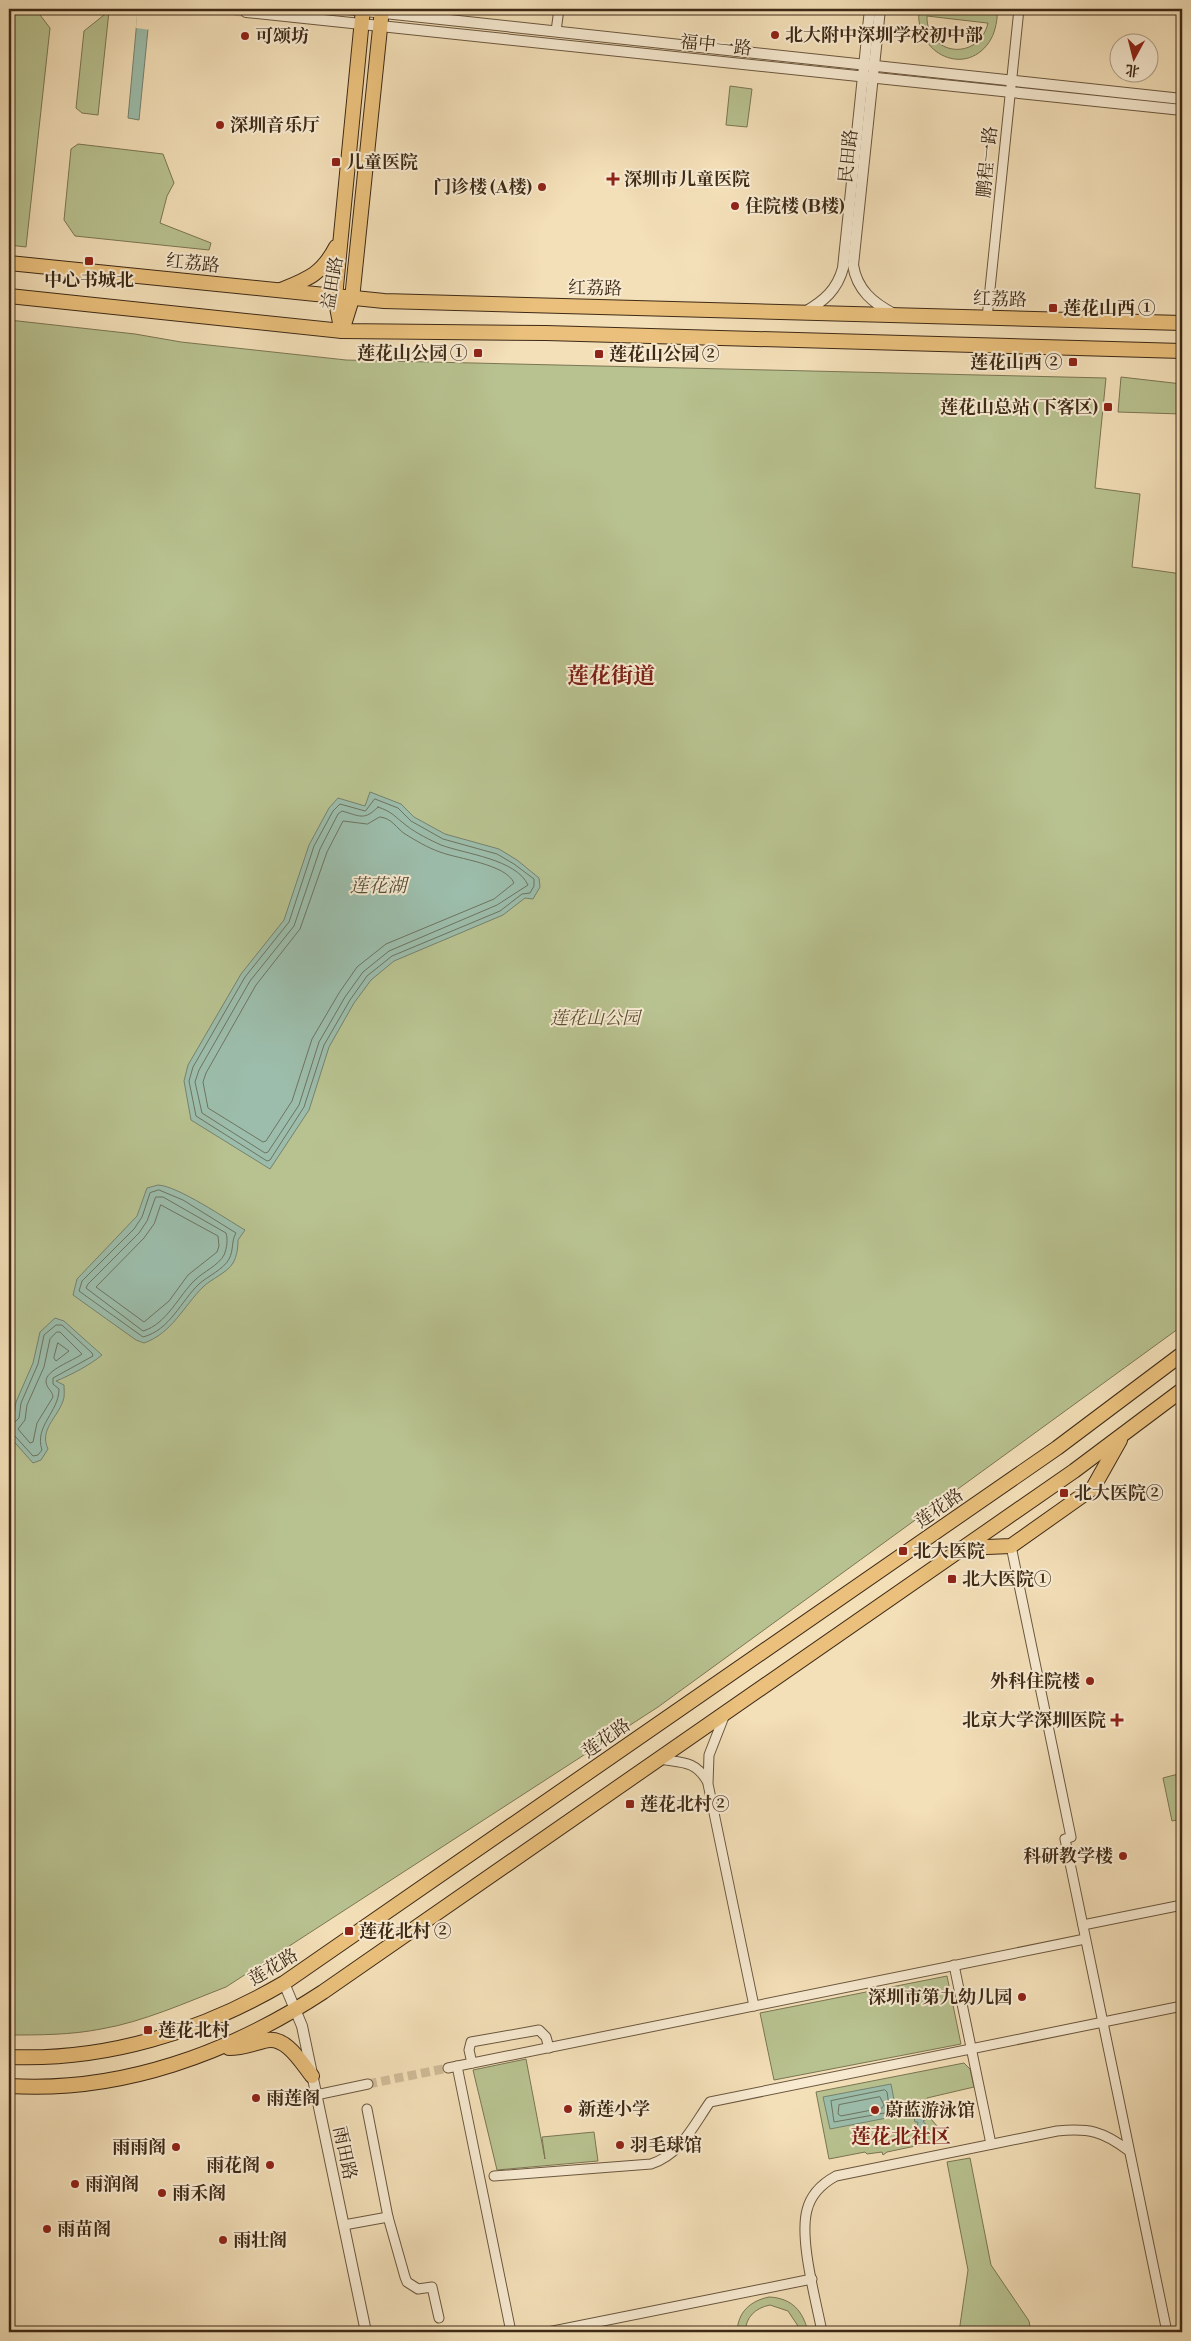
<svg xmlns="http://www.w3.org/2000/svg" width="1191" height="2341" font-family="'Libre Bodoni','Noto Serif SC',serif">
<style>
.green{fill:#b8c290;stroke:#7b7653;fill-rule:evenodd}
.water{fill:#9cbdab;stroke:#76826f}
.pier{fill:#f3dfb8}
.lines{fill:none;stroke-linecap:round;stroke-linejoin:round}
.shore{stroke:#6d7460;stroke-width:1}
.minor-tunnel{stroke:#cfbb98;stroke-width:9;stroke-dasharray:9 4.5;stroke-linecap:butt}
.tertiary-tunnel{stroke:#cfbb98;stroke-width:10;stroke-dasharray:10 5;stroke-linecap:butt}
.minor-casing{stroke:#6b573e;stroke-width:11}
.tertiary-casing{stroke:#6b573e;stroke-width:12}
.primary-casing{stroke:#3e2a16;stroke-width:16}
.minor{stroke:#f7ead1;stroke-width:9}
.tertiary{stroke:#f7ead1;stroke-width:10}
.primary{stroke:#eac07c;stroke-width:14}
.poi-dot{fill:#8f2418;stroke:#f7ead1;stroke-width:2}
.labels{text-anchor:middle;stroke-width:4;stroke-linejoin:round;paint-order:stroke}
.poi-label{font-size:18px;font-weight:bold;fill:#3e2a16;stroke:#f7ead1;text-anchor:start}
.street-label{font-size:18px;fill:#3e2a16;stroke:#f7ead1}
.park-label{font-size:18px;font-style:italic;fill:#5c5034;stroke:#f7ead1}
.water-label{font-size:19px;font-style:italic;fill:#564f3b;stroke:#f7ead1}
.quarter-label{font-size:20px;font-weight:bold;fill:#7a1f14;stroke:#f7ead1}
.district-label{font-size:22px;font-weight:bold;fill:#7a1f14;stroke:#f7ead1}
</style>
<rect width="100%" height="100%" fill="#f3dfb8"/>
<filter id="stains"><feTurbulence type="fractalNoise" baseFrequency=".004" numOctaves="4"/><feColorMatrix values="0 0 0 0 .2 0 0 0 0 .09 0 0 0 0 .02 0 0 0 .5 -.17"/></filter>
<radialGradient id="worn" r=".72"><stop offset=".6" stop-color="#630" stop-opacity="0"/><stop offset="1" stop-color="#630" stop-opacity=".3"/></radialGradient>
<g class="green">
<polygon points="9,9 37,11 50,28 26,247 9,245"/>
<path d="M919 9H998C997 19 996 30 991 39 968 79 914 55 919 9ZM927 16 987 23H988C979 62 926 56 927 16Z"/>
<polygon points="109,11 98,115 82,113 76,108 84,31"/>
<polygon points="730,86 752,89 747,127 726,125"/>
<polygon points="78,144 163,154 174,183 167,196 160,223 211,243 209,250 75,236 64,220 71,149"/>
<path d="M9 320 135 334 181 342 346 360 1106 378 1095 488 1140 494 1132 567 1182 574V1326L658 1707 226 1987C187 2002 143 2022 101 2029 71 2035 39 2035 9 2035Z"/>
<polygon points="1121,377 1182,384 1182,414 1118,412"/>
<polygon points="1182,1773 1182,1819 1172,1821 1163,1778"/>
<polygon points="947,1976 961,2044 774,2080 760,2013"/>
<polygon points="526,2059 545,2159 542,2137 594,2132 598,2161 497,2170 473,2070"/>
<polygon points="964,2063 970,2069 974,2087 927,2098 931,2119 937,2126 936,2135 930,2143 887,2152 883,2155 882,2152 867,2154 865,2152 829,2159 816,2092"/>
<polygon points="970,2158 991,2265 1029,2321 1031,2332 959,2332 968,2270 947,2162"/>
<path d="M769 2297C792 2298 803 2311 808 2332H769L798 2326 788 2311 770 2305C755 2308 746 2317 745 2332H737C738 2312 750 2301 769 2297Z"/>
</g>
<g class="water">
<polygon points="138,9 150,9 139,120 128,118"/>
<polygon points="370,792 401,804 414,817 445,834 499,849 517,860 539,878 540,887 533,899 525,898 503,915 394,961 371,980 354,1003 329,1047 309,1110 270,1169 191,1120 184,1081 188,1065 241,974 284,920 309,845 329,808 338,798 365,806"/>
<path d="M158 1185C178 1186 226 1219 245 1230L238 1240C238 1248 237 1256 233 1263 227 1273 211 1279 203 1287 183 1307 172 1333 144 1343L136 1340 73 1295 77 1279 137 1216 147 1188Z"/>
<path d="M55 1318 64 1321 102 1355C90 1365 71 1375 56 1381L64 1385C64 1390 65 1397 63 1401 57 1418 39 1430 48 1449L41 1460 33 1463 9 1436V1421L14 1416 16 1402 33 1363 40 1332Z"/>
<polygon points="891,2084 897,2116 830,2129 823,2097"/>
<polygon points="925,2105 927,2119 923,2121 927,2126 928,2133 920,2136 916,2132 918,2122 915,2122 912,2108"/>
</g>
<polygon class="pier" points="137,9 153,9 151,30 136,28"/>
<g class="lines">
<g class="shore">
<polygon points="375,799 398,808 411,821 443,839 497,854 514,864 534,879 534,886 530,893 522,894 500,911 392,956 367,976 350,1000 324,1045 304,1107 270,1160 267,1161 196,1116 189,1081 193,1067 245,977 289,922 314,846 333,811 340,804 365,811"/>
<path d="M378 807C393 812 395 817 407 826 416 833 430 840 441 845 465 854 516 859 528 885L497 905 389 951 363 972 345 997 319 1042 299 1105 268 1152 265 1153 202 1113 195 1082 199 1070 250 981 294 926 320 849 338 814 342 811C360 816 364 821 378 807Z"/>
<path d="M380 817C392 818 396 828 405 834 415 840 428 848 440 852 458 859 506 864 514 883L494 899 386 944 357 967 339 993 312 1039 292 1101 266 1141 263 1142 208 1108 203 1082 206 1073 256 985 300 929 327 852 343 821 367 824Z"/>
<path d="M159 1190 183 1200 236 1233C231 1241 234 1250 229 1259 224 1269 208 1276 199 1284 181 1301 170 1330 143 1337L79 1291 82 1281 134 1229 142 1217 150 1193Z"/>
<path d="M156 1197H163L226 1233C228 1239 227 1248 224 1255 219 1265 203 1272 195 1280 179 1295 167 1324 143 1331L86 1288 88 1284 139 1233 147 1221Z"/>
<polygon points="161,1205 218,1236 219,1246 217,1252 188,1275 169,1301 144,1322 96,1287 144,1238 154,1224"/>
<path d="M57 1332H60L82 1354C73 1361 45 1370 46 1382 47 1389 52 1390 53 1397L37 1423 33 1442 30 1443 18 1429 25 1420 27 1405 44 1367 50 1339Z"/>
<polygon points="58,1343 69,1351 56,1361 54,1358"/>
<path d="M9 1424H13L19 1418 21 1403 38 1364 44 1335 56 1325H62L92 1353 93 1356 53 1378V1384L59 1389C59 1412 34 1426 42 1450L38 1455 33 1456 14 1435 9 1434"/>
<polygon points="885,2090 887,2092 890,2112 834,2122 831,2101"/>
<polygon points="880,2097 884,2105 882,2108 841,2116 838,2114 839,2105"/>
</g>
<polyline class="minor-tunnel" points="368,2084 448,2068"/>
<polyline class="tertiary-tunnel" points="220,9 246,12"/>
<defs>
<g id="minor">
<polyline points="556,31 559,9"/>
<polyline points="987,318 1019,9"/>
<polyline points="1011,1546 1071,1837 1065,1839 1167,2332"/>
<polyline points="725,1714 709,1755 708,1784 754,2006"/>
<path d="M659 1759C681 1763 695 1760 707 1781"/>
<polyline points="1083,1925 1182,1905"/>
<polyline points="954,1965 991,2144"/>
<polyline points="472,2063 469,2050 471,2042 539,2030 546,2037 549,2048"/>
<polyline points="457,2066 511,2332"/>
<polyline points="448,2068 1085,1939"/>
<polyline points="316,2095 368,2084"/>
<polyline points="367,2109 388,2217 405,2277 407,2282 418,2289 432,2287 439,2318"/>
<path d="M494 2176 651 2164C681 2154 693 2126 710 2102L1182 2006"/>
<polyline points="344,2225 388,2217"/>
<polyline points="548,2332 812,2279"/>
<path d="M822 2332C816 2300 799 2240 807 2210 811 2194 823 2183 836 2176L1057 2131C1089 2128 1103 2131 1129 2151"/>
</g>
<g id="tertiary">
<polyline points="347,9 1182,99"/>
<path d="M880 9 853 265C857 290 873 303 894 314"/>
<polyline points="246,12 1182,110"/>
<path d="M805 312C824 301 837 290 843 268L870 9"/>
<polyline points="284,1983 302,2026 366,2332"/>
</g>
<g id="primary">
<polyline points="9,263 384,301 1182,323"/>
<path d="M281 290C308 279 322 274 336 247"/>
<polyline points="9,296 342,331 546,333 1182,351"/>
<polyline points="341,328 335,297 363,9"/>
<polyline points="342,331 352,299 382,9"/>
<polyline points="963,1548 1011,1546 1093,1488 1120,1440"/>
<path d="M229 2048C242 2048 252 2044 264 2041 285 2034 301 2062 312 2076"/>
<path d="M9 2057C106 2061 200 2032 284 1983L1057 1448 1182 1354"/>
<path d="M9 2086C121 2093 230 2053 323 1992L1074 1471 1182 1390"/>
</g>
</defs>
<use href="#minor" class="minor-casing"/>
<use href="#tertiary" class="tertiary-casing"/>
<use href="#primary" class="primary-casing"/>
<use href="#minor" class="minor"/>
<use href="#tertiary" class="tertiary"/>
<use href="#primary" class="primary"/>
</g>
<g class="poi-dot">
<circle cx="775" cy="35" r="5"/>
<circle cx="245" cy="36" r="5"/>
<circle cx="220" cy="125" r="5"/>
<rect x="331" y="157" width="10" height="10" rx="2.5"/>
<path d="M610.5 171.5h5v5h5v5h-5v5h-5v-5h-5v-5h5z"/>
<circle cx="542" cy="187" r="5"/>
<circle cx="735" cy="206" r="5"/>
<rect x="84" y="256" width="10" height="10" rx="2.5"/>
<rect x="1048" y="303" width="10" height="10" rx="2.5"/>
<rect x="473" y="348" width="10" height="10" rx="2.5"/>
<rect x="594" y="349" width="10" height="10" rx="2.5"/>
<rect x="1068" y="357" width="10" height="10" rx="2.5"/>
<rect x="1103" y="402" width="10" height="10" rx="2.5"/>
<rect x="1059" y="1488" width="10" height="10" rx="2.5"/>
<rect x="898" y="1546" width="10" height="10" rx="2.5"/>
<rect x="947" y="1574" width="10" height="10" rx="2.5"/>
<circle cx="1090" cy="1681" r="5"/>
<path d="M1114.5 1712.5h5v5h5v5h-5v5h-5v-5h-5v-5h5z"/>
<rect x="625" y="1799" width="10" height="10" rx="2.5"/>
<circle cx="1123" cy="1856" r="5"/>
<rect x="344" y="1926" width="10" height="10" rx="2.5"/>
<circle cx="1022" cy="1997" r="5"/>
<rect x="143" y="2025" width="10" height="10" rx="2.5"/>
<circle cx="256" cy="2098" r="5"/>
<circle cx="568" cy="2109" r="5"/>
<circle cx="875" cy="2110" r="5"/>
<circle cx="620" cy="2145" r="5"/>
<circle cx="176" cy="2147" r="5"/>
<circle cx="270" cy="2165" r="5"/>
<circle cx="75" cy="2184" r="5"/>
<circle cx="162" cy="2193" r="5"/>
<circle cx="47" cy="2229" r="5"/>
<circle cx="223" cy="2240" r="5"/>
</g>
<g class="labels">
<g class="poi-label">
<text x="785" y="41">北大附中深圳学校初中部</text>
<text x="255" y="42">可颂坊</text>
<text x="230" y="131">深圳音乐厅</text>
<text x="346" y="168">儿童医院</text>
<text x="624" y="185">深圳市儿童医院</text>
<text x="532" y="193" text-anchor="end">门诊楼 (A楼)</text>
<text x="745" y="212">住院楼 (B楼)</text>
<text x="89" y="286" text-anchor="middle">中心书城北</text>
<text x="1063" y="314">莲花山西 ①</text>
<text x="468" y="359" text-anchor="end">莲花山公园 ①</text>
<text x="609" y="360">莲花山公园 ②</text>
<text x="1063" y="368" text-anchor="end">莲花山西 ②</text>
<text x="1098" y="413" text-anchor="end">莲花山总站 (下客区)</text>
<text x="1074" y="1499">北大医院②</text>
<text x="913" y="1557">北大医院</text>
<text x="962" y="1585">北大医院①</text>
<text x="1080" y="1687" text-anchor="end">外科住院楼</text>
<text x="1106" y="1726" text-anchor="end">北京大学深圳医院</text>
<text x="640" y="1810">莲花北村②</text>
<text x="1113" y="1862" text-anchor="end">科研教学楼</text>
<text x="359" y="1937">莲花北村 ②</text>
<text x="1012" y="2003" text-anchor="end">深圳市第九幼儿园</text>
<text x="158" y="2036">莲花北村</text>
<text x="266" y="2104">雨莲阁</text>
<text x="578" y="2115">新莲小学</text>
<text x="885" y="2116">蔚蓝游泳馆</text>
<text x="630" y="2151">羽毛球馆</text>
<text x="166" y="2153" text-anchor="end">雨雨阁</text>
<text x="260" y="2171" text-anchor="end">雨花阁</text>
<text x="85" y="2190">雨润阁</text>
<text x="172" y="2199">雨禾阁</text>
<text x="57" y="2235">雨苗阁</text>
<text x="233" y="2246">雨壮阁</text>
</g>
<g class="street-label">
<text transform="translate(716 45) rotate(6)" y="6">福中一路</text>
<text transform="translate(848 156) rotate(-84)" y="6">民田路</text>
<text transform="translate(987 162) rotate(-84)" y="6">鹏程一路</text>
<text transform="translate(193 263) rotate(6)" y="6">红荔路</text>
<text transform="translate(332 283) rotate(-80)" y="6">益田路</text>
<text transform="translate(595 288) rotate(1)" y="6">红荔路</text>
<text transform="translate(1000 299) rotate(2)" y="6">红荔路</text>
<text transform="translate(939 1508) rotate(-35)" y="6">莲花路</text>
<text transform="translate(606 1738) rotate(-35)" y="6">莲花路</text>
<text transform="translate(273 1967) rotate(-31)" y="6">莲花路</text>
<text transform="translate(345 2153) rotate(78)" y="6">雨田路</text>
</g>
<g class="park-label">
<text x="595" y="1024">莲花山公园</text>
</g>
<g class="water-label">
<text x="378" y="892">莲花湖</text>
</g>
<g class="quarter-label">
<text x="901" y="2143">莲花北社区</text>
</g>
<g class="district-label">
<text x="611" y="683">莲花街道</text>
</g>
</g>
<rect width="1191" height="2341" fill="none" stroke="#f3dfb8" stroke-width="30"/>
<rect x="10" y="10" width="1171" height="2321" fill="none" stroke="#3e2a16" stroke-width="2.5"/>
<rect x="15" y="15" width="1161" height="2311" fill="none" stroke="#3e2a16"/>
<g transform="translate(1134 58) rotate(187)"><circle r="24" fill="#f7ead1" stroke="#ad9d86"/>
<path d="M0-4L9 19L0 12L-9 19Z" fill="#8f2418"/>
<text y="-8" font-size="14" font-weight="bold" text-anchor="middle" fill="#3e2a16">北</text>
</g>
<rect width="100%" height="100%" filter="url(#stains)"/>
<rect width="100%" height="100%" fill="url(#worn)"/>
</svg>
